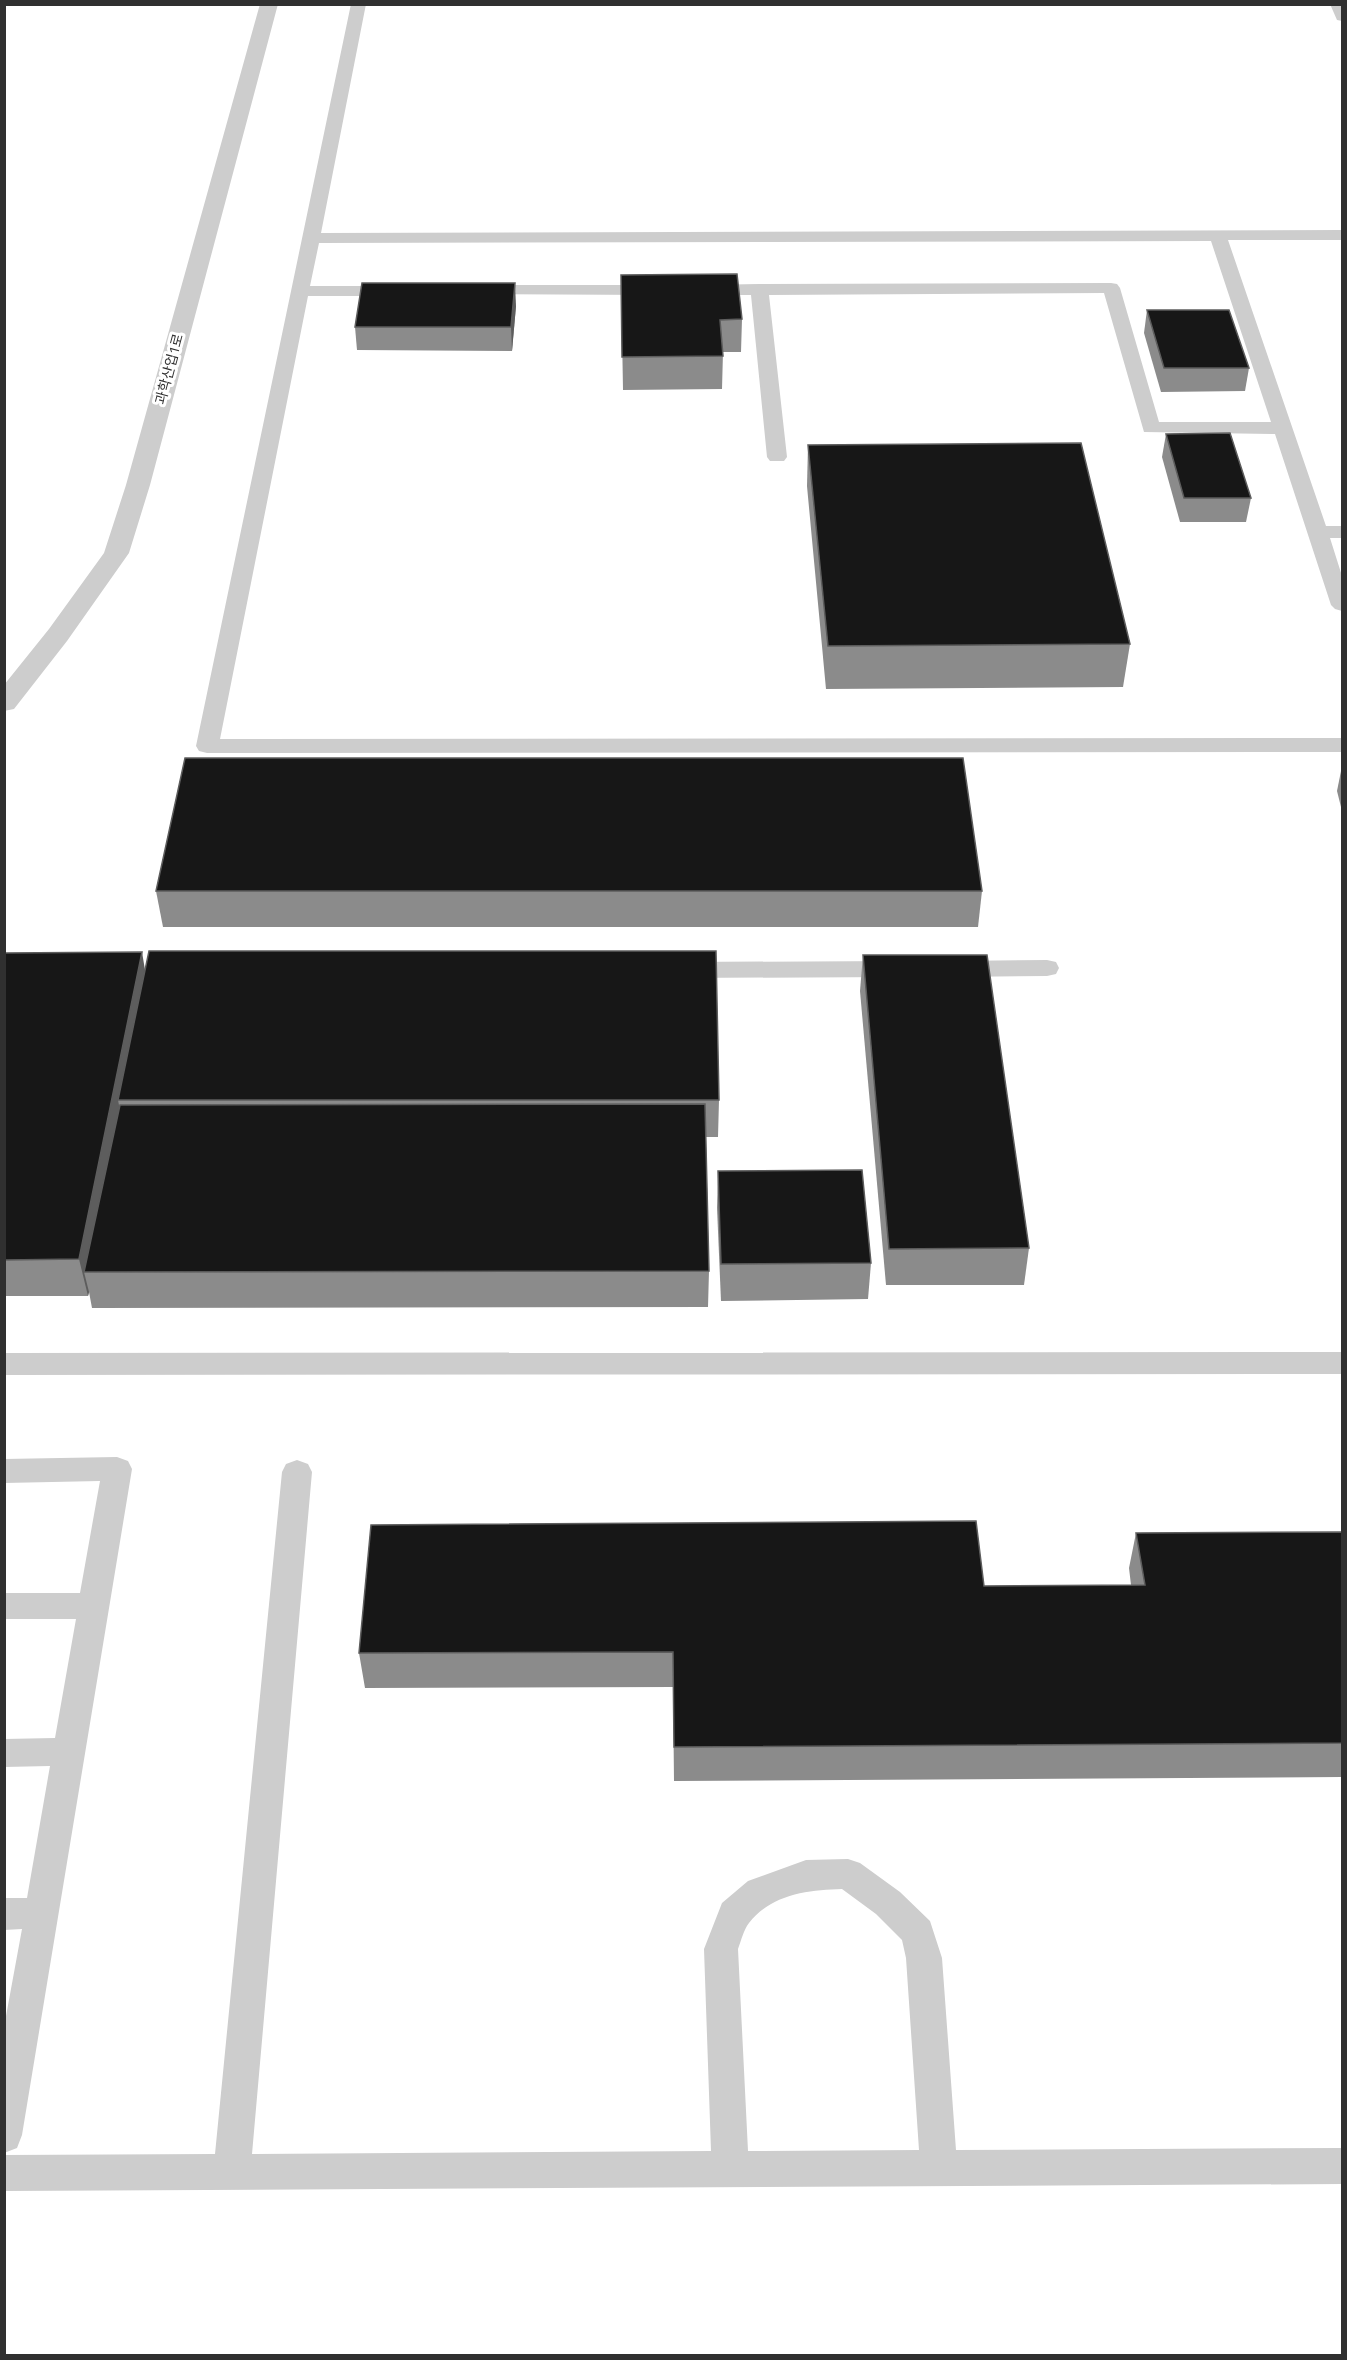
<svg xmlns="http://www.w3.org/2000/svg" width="1347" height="2360" font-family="'Titillium Web','Noto Sans KR',sans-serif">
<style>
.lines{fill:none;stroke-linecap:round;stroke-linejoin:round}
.service{fill:#cdcdcd;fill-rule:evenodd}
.minor{fill:#cdcdcd;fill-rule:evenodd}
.wall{fill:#8b8b8b}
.shaded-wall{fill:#5d5d5d}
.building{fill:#171717;stroke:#5d5d5d;stroke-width:1.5}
.labels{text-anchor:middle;stroke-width:6;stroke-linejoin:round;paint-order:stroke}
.far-street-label{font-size:14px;fill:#303030;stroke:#fff}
</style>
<rect width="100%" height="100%" fill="#fff"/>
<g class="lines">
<g class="service">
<polygon points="351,4 366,4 321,233 1342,230 1342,240 1228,240 1326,526 1342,526 1342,538 1330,538 1342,576 1342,611 1335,609 1331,605 1275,434 1144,432 1104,293 769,295 787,457 784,461 770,461 767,457 751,295 704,295 698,294 695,290 698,286 704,285 759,284 1111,283 1117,284 1120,288 1159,422 1271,422 1211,241 319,243 310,286 398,286 404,287 407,291 404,295 398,296 308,296 220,739 1342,738 1342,752 207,753 199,751 196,746"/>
<polygon points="1330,4 1342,4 1342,21 1337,20"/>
<polygon points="479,285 656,285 662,286 665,290 662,294 656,295 473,294 470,290 473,286"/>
<polygon points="1047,960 1056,962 1059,968 1056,974 1047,976 954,977 945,975 942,969 945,963 954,961"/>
<polygon points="897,961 906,963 909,969 906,975 897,977 681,978 672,976 669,970 672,964 681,962"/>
<polygon points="1342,1352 1342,1374 4,1375 4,1353"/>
<polygon points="117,1457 128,1461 132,1469 22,2135 17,2148 4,2153 4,2027 22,1929 4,1930 4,1898 27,1898 50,1766 4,1767 4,1739 55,1738 76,1619 4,1619 4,1593 80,1593 100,1481 4,1483 4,1459"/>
<path d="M297 1460 308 1464 312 1472 252 2154 711 2151 704 1949 722 1903 748 1881 806 1860 848 1859 860 1863 900 1892 930 1921 942 1958 956 2150 1342 2148V2184L4 2191V2155L215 2154 282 1472 286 1464ZM842 1889 876 1914 902 1940 906 1958 919 2150 748 2151 738 1949C741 1941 744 1929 749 1923 772 1894 808 1890 842 1889Z"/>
</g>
<polygon class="minor" points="260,4 278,4 150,485 129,553 67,641 14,709 4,711 4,685 49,629 104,553 126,485"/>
</g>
<g class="wall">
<polygon points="621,275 742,319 741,352 723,352 722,389 623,390"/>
<polygon points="516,306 512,351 357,350 355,327"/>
<polygon points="1147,310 1249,368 1245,391 1161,392 1144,333"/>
<polygon points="1166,434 1251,498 1246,522 1180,522 1162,457"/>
<polygon points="808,445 1130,644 1123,687 826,689 807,486"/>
<polygon points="1342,766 1342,811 1337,791"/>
<polygon points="156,891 982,891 978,927 163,927"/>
<polygon points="4,953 145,971 719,1100 718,1137 706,1137 709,1271 708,1307 92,1308 89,1292 88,1296 4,1296"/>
<polygon points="863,955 1029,1248 1024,1285 886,1285 860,991"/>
<polygon points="718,1171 871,1263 868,1299 721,1301 717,1208"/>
<polygon points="1342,1532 1342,1777 674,1781 673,1687 365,1688 359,1653 984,1586 1131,1585 1129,1568 1136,1533"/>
</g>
<g class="shaded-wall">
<polygon points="515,283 516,306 512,351 511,327"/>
<polygon points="142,952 148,988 118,1100 122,1121 84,1272 89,1292 88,1296 79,1259"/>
</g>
<g class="building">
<polygon points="737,274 742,319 720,320 723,356 622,357 621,275"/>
<polygon points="362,283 515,283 511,327 355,327"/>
<polygon points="1147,310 1229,310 1249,368 1164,368"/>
<polygon points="1230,433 1251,498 1184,498 1166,434"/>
<polygon points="1081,443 1130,644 828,646 808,445"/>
<polygon points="185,758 963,758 982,891 156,891"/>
<polygon points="149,951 716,951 719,1100 118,1100"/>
<polygon points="142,952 79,1259 4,1260 4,953"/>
<polygon points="863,955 987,955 1029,1248 889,1249"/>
<polygon points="705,1104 709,1271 84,1272 120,1105"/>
<polygon points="862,1170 871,1263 721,1264 718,1171"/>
<polygon points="976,1521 984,1586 1145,1585 1136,1533 1342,1532 1342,1743 674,1747 673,1652 359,1653 371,1525"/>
</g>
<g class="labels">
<g class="far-street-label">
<text transform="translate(169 369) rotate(-75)" y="5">과학산업1로</text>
</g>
</g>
<rect width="1347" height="2360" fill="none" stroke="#303030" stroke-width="12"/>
</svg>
